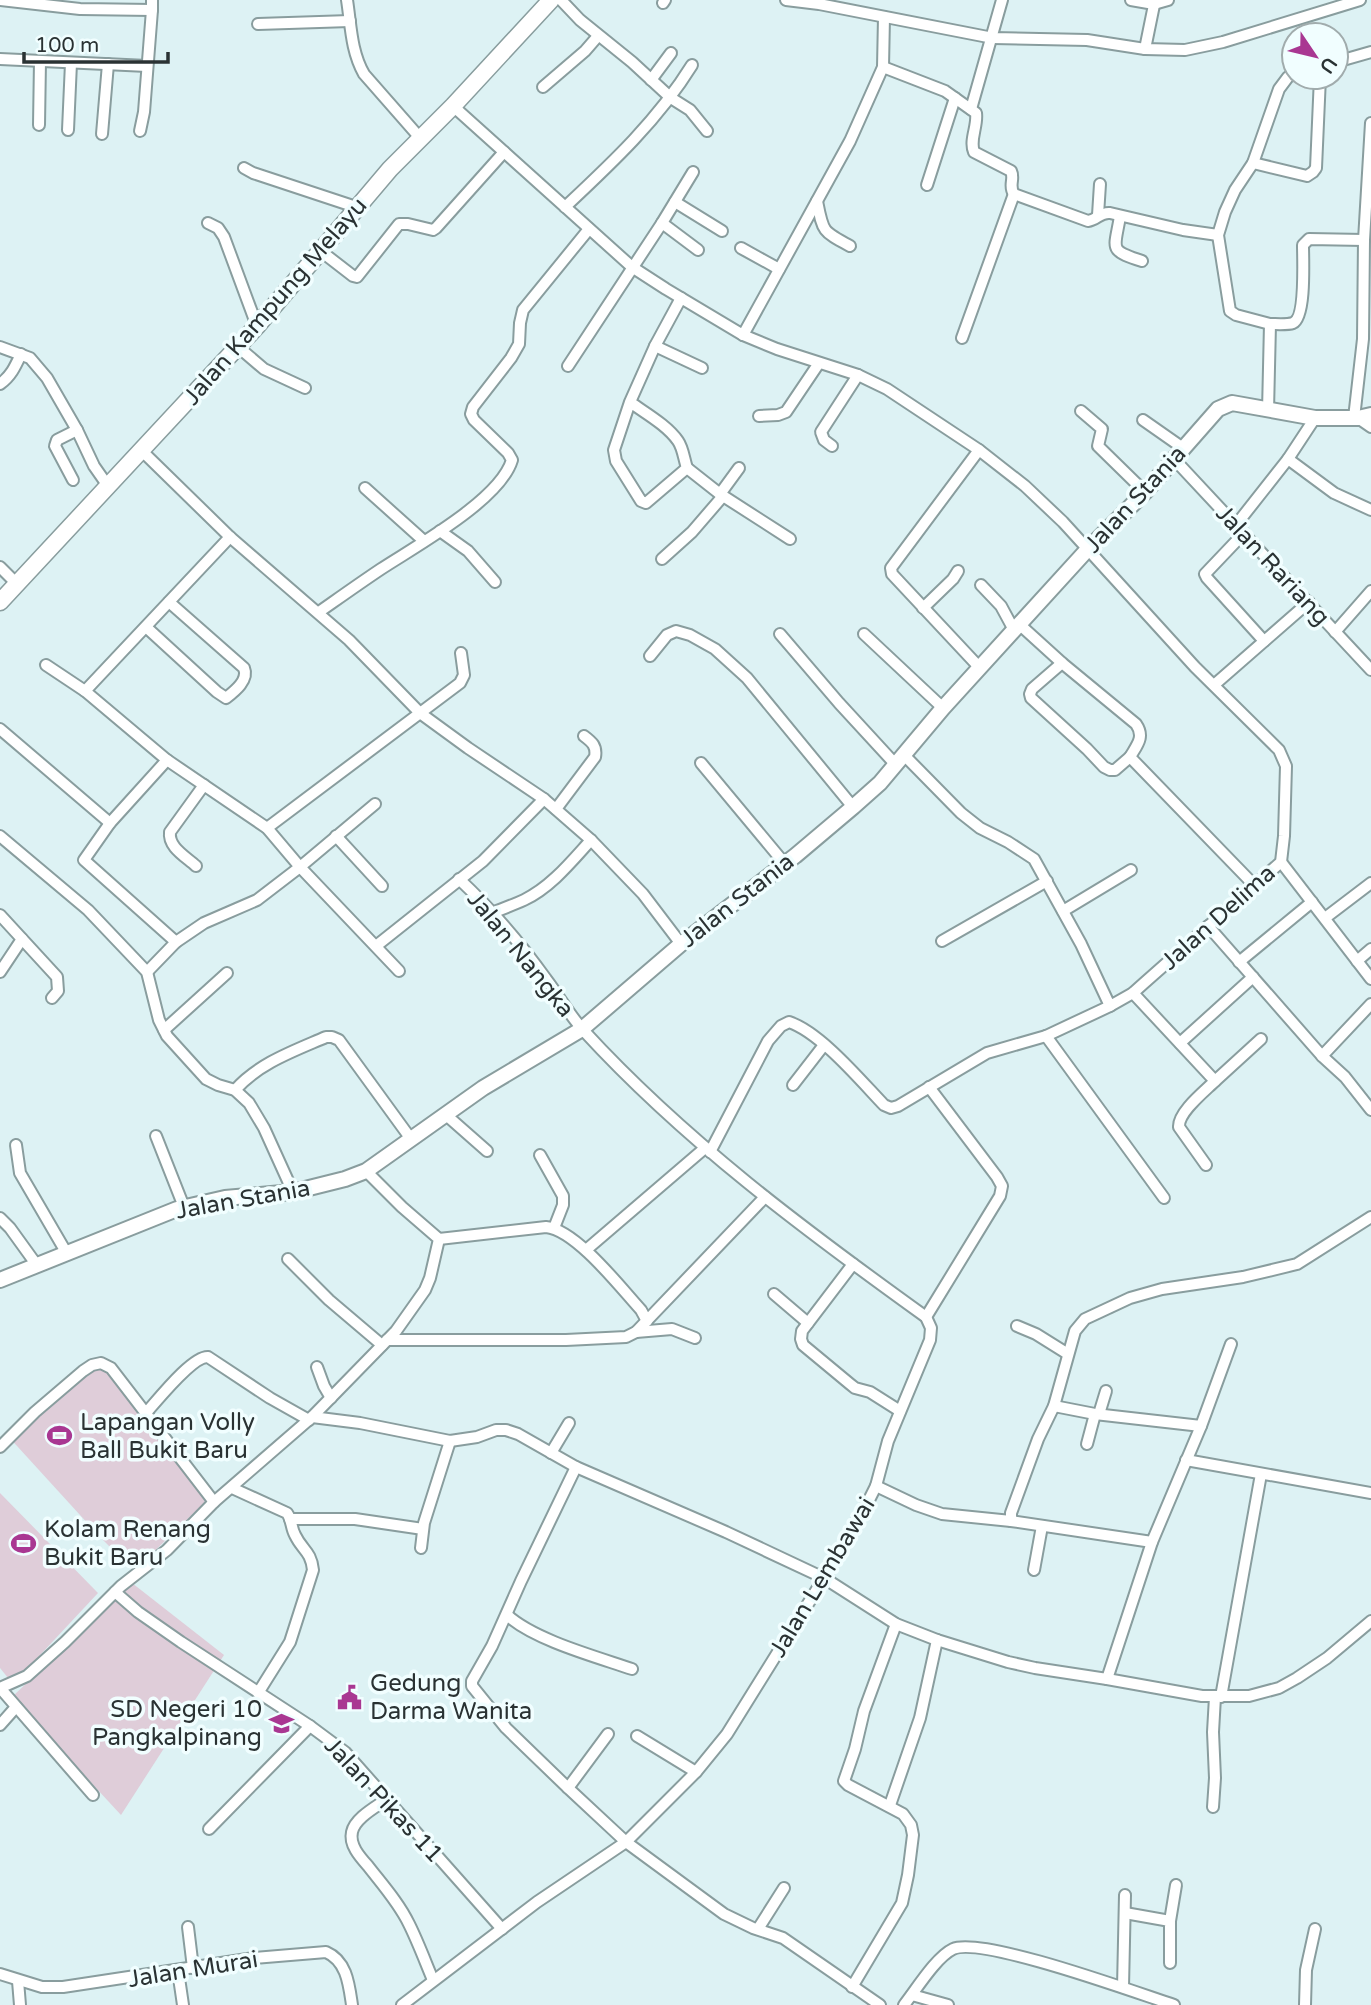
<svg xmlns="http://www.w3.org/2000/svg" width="1371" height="2005" font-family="'Varela Round',sans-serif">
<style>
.green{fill:#dfcdd9}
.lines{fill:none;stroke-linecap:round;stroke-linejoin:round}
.minor-casing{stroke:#899d9e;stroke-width:14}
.tertiary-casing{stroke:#899d9e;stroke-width:18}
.secondary-casing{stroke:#899d9e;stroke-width:19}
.minor{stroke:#fff;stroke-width:10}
.tertiary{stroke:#fff;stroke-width:14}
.secondary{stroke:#fff;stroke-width:16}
.labels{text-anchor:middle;stroke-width:7;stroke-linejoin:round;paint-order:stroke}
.street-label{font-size:24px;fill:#2a3233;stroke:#f1feff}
.poi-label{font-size:24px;fill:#2a3233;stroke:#f1feff;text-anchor:start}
</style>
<rect width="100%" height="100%" fill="#ddf2f4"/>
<g class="green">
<polygon points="99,1360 206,1497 204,1503 134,1571 101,1538 7,1435"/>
<polygon points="0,1493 98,1593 13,1684 0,1668"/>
<polygon points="132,1583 224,1655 121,1815 12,1697"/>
</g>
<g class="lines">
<defs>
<g id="minor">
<polyline points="0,0 80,9 152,10 152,0"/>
<path d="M347 0C351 26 351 51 364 74L421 139"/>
<polyline points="561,0 580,20 632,62 671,98 690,110 707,131"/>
<polyline points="786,0 819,4 993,38 1087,40 1145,49 1185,50 1223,42 1360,0"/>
<polyline points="1131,0 1154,4 1168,0"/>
<polyline points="663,3 665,0"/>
<polyline points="258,24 350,21"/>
<polyline points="1145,49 1155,0"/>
<polyline points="0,59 147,66"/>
<polyline points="1336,62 1371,52"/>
<path d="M883 67 945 91 976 113C978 126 969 140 974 152L1011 171C1015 179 1008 186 1014 194L1088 221C1097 220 1100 212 1110 213L1183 230 1218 235"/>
<polyline points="651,80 671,53"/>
<polyline points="543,87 585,51 598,36"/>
<polyline points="453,106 632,267 666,289 743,335 777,349 858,375 887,389 979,450 1025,486 1063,522 1195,667 1279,750 1286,766 1284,836 1281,862 1143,984 1133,993 1110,1006 1081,944 1034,859 1008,842 980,828 961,813 904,755"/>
<polyline points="971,109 1002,0"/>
<polyline points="39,125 40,61"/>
<polyline points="68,130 71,63"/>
<polyline points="140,131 144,112 152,10"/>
<polyline points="102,134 108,64"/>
<polyline points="1253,163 1307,176 1313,172 1316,168 1320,77"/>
<polyline points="244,168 253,173 359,208"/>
<polyline points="927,185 955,98"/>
<path d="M817 201C823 232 822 231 850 246"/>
<polyline points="675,202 722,231"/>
<path d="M565 207C612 163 658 120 692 65"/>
<polyline points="1098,215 1100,184"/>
<path d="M1120 216C1115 249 1107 250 1142 261"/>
<polyline points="208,223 218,228 224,237 257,326"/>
<polyline points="662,223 698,250"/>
<polyline points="741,248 779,269"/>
<polyline points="322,252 353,276 357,277 399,224 408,224 433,230 436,228 504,152"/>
<path d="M1270 324C1276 324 1287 325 1293 323 1306 317 1303 259 1303 245L1309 239 1364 240"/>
<polyline points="743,335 850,141 883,67 884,17"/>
<polyline points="962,338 1014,194"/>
<polyline points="237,346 264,369 305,388"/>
<polyline points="655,346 702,368"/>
<polyline points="0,347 30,358 47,378 77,430 94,466 108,486"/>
<polyline points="568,366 662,223 693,172"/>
<path d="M0 384C11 376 15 367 21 354"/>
<path d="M630 402C645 413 667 425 678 441 683 448 684 459 687 468L646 503 641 501 616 461 614 450 630 402 655 346 681 298"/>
<polyline points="1081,411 1102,429 1098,446 1145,492"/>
<polyline points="1268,411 1270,324 1236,315 1230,311 1218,235 1225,212 1235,190 1253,163 1279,89 1288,77 1294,74"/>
<polyline points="759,416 778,415 786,412 819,363"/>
<polyline points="1354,418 1363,339 1364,240 1371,123"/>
<polyline points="1358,418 1371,427"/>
<polyline points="1143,420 1183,448"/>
<polyline points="832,446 824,440 821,432 858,375"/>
<polyline points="979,450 891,568 892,574 979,667"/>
<polyline points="142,451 230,537 349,640 420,713 468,748 544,799 591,840 643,894 681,944"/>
<polyline points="1174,459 1371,670"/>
<polyline points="1288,459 1334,493 1371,510"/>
<polyline points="687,468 720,494 790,539"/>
<polyline points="73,480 55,446 57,440 77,430"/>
<polyline points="365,488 424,541"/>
<polyline points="720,494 739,468"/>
<polyline points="1236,525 1288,459 1315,418"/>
<polyline points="440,531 468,551 495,582"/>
<polyline points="1244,533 1205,574 1207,578 1264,641"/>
<polyline points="230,537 85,691 167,760 267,828 300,867 399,971"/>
<polyline points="662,559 692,532 723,496"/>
<polyline points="0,567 17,584"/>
<polyline points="981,585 1001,606 1014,630"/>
<polyline points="923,608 953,579 958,571"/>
<path d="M319 612C339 598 360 583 381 569 416 546 500 500 512 460L508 453 474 420 471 414 473 407 511 358 519 344 520 323 523 310 589 229"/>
<path d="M1019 624 1062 663 1136 724C1145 737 1137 745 1130 757L1255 886"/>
<path d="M146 627 217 692 226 698C235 691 249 680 244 668L169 602"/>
<polyline points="1335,632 1371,591"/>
<polyline points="780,634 839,703 896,765"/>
<polyline points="864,634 943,708"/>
<polyline points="650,656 667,635 676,631 690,635 715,649 747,678 853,807"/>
<polyline points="1062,663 1032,689 1030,694 1031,698 1087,749 1104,767 1110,770 1115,770 1130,757"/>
<polyline points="46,665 85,691"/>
<polyline points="1214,685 1309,602"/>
<polyline points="0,729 110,823"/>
<polyline points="167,760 110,823 84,860 176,942"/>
<polyline points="701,763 785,864"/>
<path d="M556 809 595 757C597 746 592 742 584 736"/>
<polyline points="267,828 460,683 464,675 461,653"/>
<polyline points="0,836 88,910 147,972 159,1020 167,1036 206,1079 218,1085 235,1090 249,1103 264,1128 293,1192"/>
<polyline points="336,836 382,886"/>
<polyline points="1281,862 1371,979"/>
<path d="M196 866C185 856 168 847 170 832L204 785"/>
<polyline points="1063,911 1131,870"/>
<path d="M492 913C502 909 513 905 524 900 551 887 571 862 591 840"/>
<polyline points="0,915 57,977 58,991 52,998"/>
<polyline points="1325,918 1371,883"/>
<polyline points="1208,926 1322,1056 1345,1077 1371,1110"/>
<polyline points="942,941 1047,881"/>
<polyline points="376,946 483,861 544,799"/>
<polyline points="1357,961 1371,949"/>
<polyline points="1239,962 1312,902"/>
<polyline points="0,972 22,939"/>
<polyline points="147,972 176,942 204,923 257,900 300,867 375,804"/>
<path d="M1133 993 1215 1081C1205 1091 1178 1112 1179 1127L1206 1165"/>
<polyline points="164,1030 227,973"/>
<polyline points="1046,1036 1164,1198"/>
<polyline points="1180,1043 1253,977"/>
<polyline points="1322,1056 1371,1004"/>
<polyline points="1215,1081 1261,1039"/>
<polyline points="793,1085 824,1045"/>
<path d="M235 1090C259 1063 294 1051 326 1037H332L339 1040 411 1139"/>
<polyline points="445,1114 487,1151"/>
<polyline points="156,1136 184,1207"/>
<polyline points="16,1145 20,1173 66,1252"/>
<path d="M710 1152 768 1041 781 1026 789 1022C820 1032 861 1081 884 1105L891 1108 898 1106 987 1053 1046 1036 1110 1006"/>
<polyline points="540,1155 563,1196 563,1205 554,1228"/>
<polyline points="0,1218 10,1228 36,1264"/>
<path d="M439 1239 546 1227C576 1230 620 1287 641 1310L647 1321"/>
<polyline points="586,1250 705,1148"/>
<polyline points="288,1259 329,1300 382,1345"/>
<polyline points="853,1264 802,1331 801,1339 803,1345 850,1384 855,1388 870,1392 900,1411"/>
<polyline points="774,1294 808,1323"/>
<polyline points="926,1317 1000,1196 1002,1186 997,1177 929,1087"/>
<polyline points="1017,1326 1036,1334 1068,1354"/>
<polyline points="636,1332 672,1329 695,1338"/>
<polyline points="387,1340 566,1340 626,1337 636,1332 765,1197"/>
<polyline points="317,1367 324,1386 331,1398"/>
<polyline points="1054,1406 1095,1414 1201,1426"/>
<path d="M145 1414C157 1401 192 1356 208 1357L270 1398 309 1420"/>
<polyline points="1099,1414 1106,1391"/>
<polyline points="312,1417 360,1423 450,1441 477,1437 496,1430 506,1430 518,1434 576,1467 726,1532 824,1578 896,1624 937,1640 1008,1662 1035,1668 1107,1679 1202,1696 1249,1696 1279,1688 1297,1678 1327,1658 1371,1621"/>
<polyline points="1087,1444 1095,1414"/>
<polyline points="0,1447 35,1412 83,1371 92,1365 101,1363 111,1368 214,1502"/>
<polyline points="551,1453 569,1423"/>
<polyline points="1186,1460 1371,1493"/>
<polyline points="576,1467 521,1581 492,1646 472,1681 472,1686 506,1728 568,1788 626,1842 724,1914 753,1928 783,1938 880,2005"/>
<polyline points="876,1486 916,1505 942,1514 1011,1521 1152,1542"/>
<path d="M232 1488 287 1513C292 1520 291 1528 295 1535 302 1550 311 1551 313 1570L290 1642 258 1693"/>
<polyline points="290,1519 355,1519 423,1529"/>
<polyline points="1011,1521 1011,1513 1038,1439 1054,1406 1075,1331 1085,1319 1130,1298 1162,1289 1243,1277 1297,1264 1371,1217"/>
<polyline points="421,1548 424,1523 450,1441"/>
<polyline points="1034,1570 1042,1526"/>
<polyline points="115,1592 138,1612 181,1642 310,1726 345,1752 502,1929"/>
<path d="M507 1615C534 1640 597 1657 632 1669"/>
<polyline points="1107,1679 1152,1542 1201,1426 1231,1344"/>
<polyline points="0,1688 27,1676 65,1642 121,1586 167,1550 214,1502 312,1417 396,1331 425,1290 430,1278 439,1239 402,1207 366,1171"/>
<polyline points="1,1689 93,1795"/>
<polyline points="1221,1697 1261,1474"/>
<polyline points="0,1725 16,1707"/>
<polyline points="637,1736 696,1772"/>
<polyline points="568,1788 608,1734"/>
<path d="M387 1799C376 1807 355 1818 352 1832 349 1845 360 1857 368 1866 382 1884 399 1903 409 1924 418 1942 425 1961 433 1980"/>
<polyline points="890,1805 920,1718 937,1640"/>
<polyline points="1213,1807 1215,1778 1213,1732 1215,1697"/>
<polyline points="209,1829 310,1726"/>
<polyline points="1125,1913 1170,1921 1170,1963"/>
<polyline points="1170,1921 1176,1885"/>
<polyline points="188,1927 193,1968"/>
<polyline points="758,1929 784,1888"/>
<polyline points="178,1971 183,2005"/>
<path d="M0 1974 42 1987H63L254 1958 326 1952C347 1961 349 1985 352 2005"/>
<polyline points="18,1981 20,2005"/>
<polyline points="852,1987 902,1903 908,1875 913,1835 911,1825 903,1814 848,1785 844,1781 855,1749 864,1711 896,1624"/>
<polyline points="1123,1987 1125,1895"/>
<polyline points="912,1995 948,2005"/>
<path d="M402 2005 537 1902 626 1842 696 1772 727 1734 824 1578 868 1502 876 1486 888 1441 930 1340 931 1328 926 1317C805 1230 685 1141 584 1031 570 1016 559 996 546 979 521 944 491 909 459 879"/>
<path d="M904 2005C916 1990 936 1957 953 1949 982 1936 1137 1993 1174 2005"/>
<polyline points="1305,2005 1306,1970 1315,1929"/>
</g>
<polyline id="tertiary" points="0,1280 177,1209 225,1198 293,1192 345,1179 366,1171 483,1088 582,1029 681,944 795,856 853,807 880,783 943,708 1087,550 1145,492 1218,409 1232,403 1315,418 1358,418 1371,415"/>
<polyline id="secondary" points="0,602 257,326 390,169 453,106 551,0"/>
</defs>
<use href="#minor" class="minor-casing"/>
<use href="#tertiary" class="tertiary-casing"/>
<use href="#secondary" class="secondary-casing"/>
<use href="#minor" class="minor"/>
<use href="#tertiary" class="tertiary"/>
<use href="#secondary" class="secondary"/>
</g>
<defs>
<symbol id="stadium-bare" viewBox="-9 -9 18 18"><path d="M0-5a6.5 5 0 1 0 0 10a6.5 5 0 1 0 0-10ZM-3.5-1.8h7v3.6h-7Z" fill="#a93792" stroke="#f1feff" stroke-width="2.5" paint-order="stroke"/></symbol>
<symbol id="civic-bare" viewBox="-9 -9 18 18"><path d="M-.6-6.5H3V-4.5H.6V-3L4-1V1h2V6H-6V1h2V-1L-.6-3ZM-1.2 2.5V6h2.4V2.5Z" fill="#a93792" stroke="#f1feff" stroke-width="2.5" paint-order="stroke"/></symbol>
<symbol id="school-bare" viewBox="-9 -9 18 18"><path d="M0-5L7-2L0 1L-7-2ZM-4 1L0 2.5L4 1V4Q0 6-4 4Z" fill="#a93792" stroke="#f1feff" stroke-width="2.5" paint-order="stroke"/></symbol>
</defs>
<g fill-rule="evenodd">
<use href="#stadium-bare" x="42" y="1418" width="35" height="35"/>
<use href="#stadium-bare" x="6" y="1526" width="35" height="35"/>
<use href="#civic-bare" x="332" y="1680" width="35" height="35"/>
<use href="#school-bare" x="264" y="1706" width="35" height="35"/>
</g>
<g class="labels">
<g class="street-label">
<text transform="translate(275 301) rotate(-49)" y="8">Jalan Kampung Melayu</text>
<text transform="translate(1135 499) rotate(-47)" y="8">Jalan Stania</text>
<text transform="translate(1273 565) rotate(47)" y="8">Jalan Rariang</text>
<text transform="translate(737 900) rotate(-38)" y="8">Jalan Stania</text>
<text transform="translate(1218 917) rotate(-42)" y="8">Jalan Delima</text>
<text transform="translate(521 954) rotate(51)" y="8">Jalan Nangka</text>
<text transform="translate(243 1199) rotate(-10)" y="8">Jalan Stania</text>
<text transform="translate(822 1577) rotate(-59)" y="8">Jalan Lembawai</text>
<text transform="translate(384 1800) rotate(47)" y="8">Jalan Pikas 11</text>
<text transform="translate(193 1969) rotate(-9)" y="8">Jalan Murai</text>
</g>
<g class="poi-label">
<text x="80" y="1430">Lapangan Volly<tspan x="80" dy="28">Ball Bukit Baru</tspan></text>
<text x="44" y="1537">Kolam Renang<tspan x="44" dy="28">Bukit Baru</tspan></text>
<text x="370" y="1691">Gedung<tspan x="370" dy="28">Darma Wanita</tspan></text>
<text x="262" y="1717" text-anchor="end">SD Negeri 10<tspan x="262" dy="28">Pangkalpinang</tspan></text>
</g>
</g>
<g transform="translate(1315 56) rotate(125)"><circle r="33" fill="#f1feff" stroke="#a1acad" stroke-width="2"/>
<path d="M0-5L12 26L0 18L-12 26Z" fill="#a93792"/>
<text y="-10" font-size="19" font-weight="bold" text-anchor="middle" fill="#2a3233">U</text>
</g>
<path d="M24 52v10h144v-10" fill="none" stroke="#2a3233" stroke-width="3.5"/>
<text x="35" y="52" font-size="21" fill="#2a3233" stroke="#f1feff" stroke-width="5" paint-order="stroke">100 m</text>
</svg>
